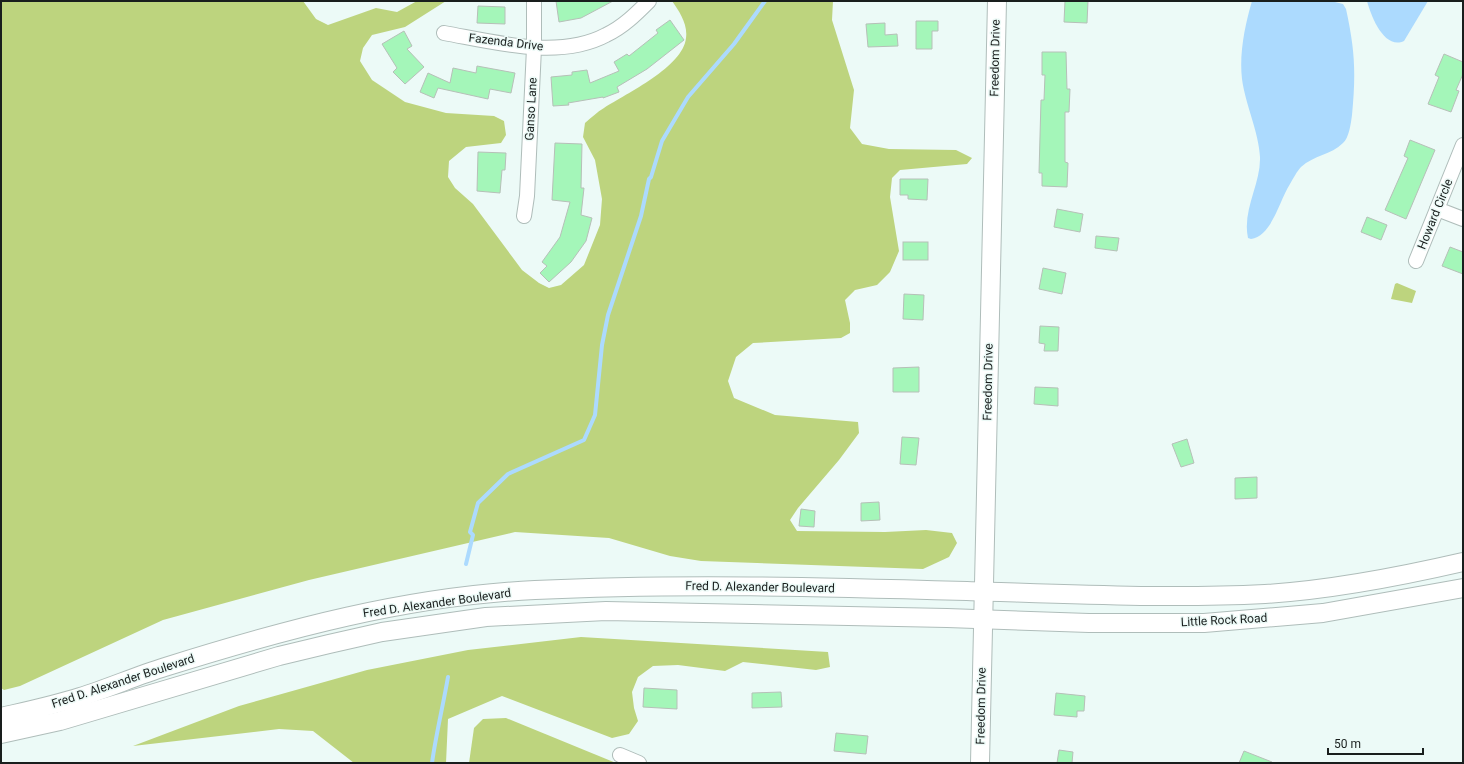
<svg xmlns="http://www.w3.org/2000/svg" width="1464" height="764" font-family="Roboto,sans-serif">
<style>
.green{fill:#bdd47e}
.water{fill:#acdafe}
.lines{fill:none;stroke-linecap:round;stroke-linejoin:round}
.stream{stroke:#acdafe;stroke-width:4}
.building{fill:#a4f6b9;stroke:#b6c0b8}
.minor-casing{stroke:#afbdba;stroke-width:16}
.major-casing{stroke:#afbdba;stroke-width:20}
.minor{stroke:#fff;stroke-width:14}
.major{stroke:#fff;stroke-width:18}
.labels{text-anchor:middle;stroke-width:3;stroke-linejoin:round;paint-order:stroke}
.street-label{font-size:12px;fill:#191e1d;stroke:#ecfaf7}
</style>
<rect width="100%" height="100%" fill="#ecfaf7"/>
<g class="green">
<path d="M1 1H303L316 19 328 25 376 8 397 12 417 1H446L405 27 372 35 363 48 360 61 372 80 405 102 446 113 494 116 504 121 506 135 501 143 466 147 449 161 448 177 455 188 473 204 522 270 539 283 549 288 561 285 584 265 600 225 602 199 595 160 583 137 585 123C591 118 597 112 604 108 627 93 683 67 686 38 688 24 679 11 672 1H833L832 20 854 90 850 128 862 144 889 149 956 150 972 158 967 164 900 170 892 178 890 197 899 251 890 272 877 285 855 290 845 300 850 323V333L841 338 753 343 736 357 728 381 734 398 775 415 858 422 859 433 839 460 798 508 790 520 797 531 885 532 926 530 952 533 957 543 949 557 923 569 701 561 670 556 609 538 515 532 309 580 163 620 20 686 4 690 1 688Z"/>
<polygon points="1397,283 1416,291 1412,303 1391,299 1395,284"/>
<polygon points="581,637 828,652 830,667 816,670 743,662 725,671 678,665 653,666 638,677 632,692 634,708 638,721 629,734 612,738 502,696 448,719 446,763 354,763 313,731 279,729 133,746 239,706 367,670 468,650"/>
<polygon points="506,718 616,763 469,763 474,728 483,719"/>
</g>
<g class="water">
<path d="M1252 1H1331L1343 4 1346 9C1355 50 1356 73 1352 115 1351 123 1349 138 1343 143 1331 155 1314 155 1301 167 1297 171 1293 179 1290 184 1279 201 1272 236 1251 239L1248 238C1242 210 1261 184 1260 157 1259 133 1245 103 1242 79 1239 54 1245 25 1252 1Z"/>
<path d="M1367 1H1428L1404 41C1384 50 1371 16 1367 1Z"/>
</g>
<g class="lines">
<g class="stream">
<polyline points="466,564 473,535 470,532 478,503 508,474 584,440 595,415 602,345 608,315 641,216 649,179 651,177 662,141 688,97 734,44 765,1"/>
<path d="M432 763C436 734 443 706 448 677"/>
</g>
</g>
<g class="building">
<polygon points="556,1 613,1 581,18 559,22"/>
<polygon points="1065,1 1088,1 1087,23 1064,22"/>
<polygon points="478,6 505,7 505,24 477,23"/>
<polygon points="670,20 684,40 647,69 617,87 619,92 603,98 603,97 568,103 569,105 553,106 551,77 572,75 572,72 587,70 590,83 619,71 614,62 627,54 629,56 658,33 656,30"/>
<polygon points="916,21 938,21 938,31 932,31 932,49 916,49"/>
<polygon points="885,23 885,35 897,34 898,46 868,47 866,24"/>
<polygon points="404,31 412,46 407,49 424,67 405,84 393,72 397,68 382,44"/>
<polygon points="1042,52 1066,52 1067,89 1070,89 1069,112 1065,112 1065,162 1068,163 1067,187 1042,186 1042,173 1039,173 1041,100 1044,100 1045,75 1042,75"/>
<polygon points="1444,54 1463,62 1463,74 1456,90 1459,91 1451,112 1428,104 1439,77 1435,75"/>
<polygon points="477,66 515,73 511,93 490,89 488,99 438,88 434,98 420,92 428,73 450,83 453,68 476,73"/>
<polygon points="1410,140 1435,150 1406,219 1385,210 1408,158 1404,156"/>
<polygon points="555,143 582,144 581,188 584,188 581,215 592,218 586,241 571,262 549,282 540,273 547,266 542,262 560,237 570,202 552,200"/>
<polygon points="478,152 506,153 505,170 502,170 500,193 477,191"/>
<polygon points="900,179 928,179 927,200 908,199 908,195 900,195"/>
<polygon points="1057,209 1083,214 1080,232 1054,227"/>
<polygon points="1367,217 1387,225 1381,240 1361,232"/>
<polygon points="1096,236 1119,238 1117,251 1095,248"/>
<rect x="903" y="242" width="25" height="18"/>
<polygon points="1450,247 1463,252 1463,274 1442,266"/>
<polygon points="1043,268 1066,273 1062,294 1039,289"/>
<polygon points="904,294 924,295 923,320 903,319"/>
<polygon points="1040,326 1059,327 1058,351 1044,351 1045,344 1039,343"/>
<polygon points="919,367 919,392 893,392 893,368"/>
<polygon points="1035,387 1058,388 1058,406 1034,404"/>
<polygon points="902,437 919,438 916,465 900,464"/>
<polygon points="1187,439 1194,463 1181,467 1172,444"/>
<polygon points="1257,477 1257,498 1235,499 1235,478"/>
<polygon points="879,502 880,520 861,521 861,503"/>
<polygon points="801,509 815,511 814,527 799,526"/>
<polygon points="644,688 677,690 677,709 643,707"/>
<polygon points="781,692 782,707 752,708 752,693"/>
<polygon points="1056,693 1085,696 1084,711 1077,711 1077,717 1054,715"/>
<polygon points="836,733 868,736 866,754 834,751"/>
<polygon points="1059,750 1073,752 1072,763 1057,763"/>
<polygon points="1244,751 1272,762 1272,763 1239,763"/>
</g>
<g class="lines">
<defs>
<g id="minor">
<path d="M444 33C494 42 559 60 606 35 623 27 636 14 649 1"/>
<polyline points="1437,209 1463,219"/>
<polyline points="524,216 527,196 534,48 534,1"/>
<polyline points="1416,261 1463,145"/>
<polyline points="620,755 639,763"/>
</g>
<g id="major">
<path d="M1 717C27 711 55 705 80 697 109 688 136 676 165 667 286 629 408 596 535 590 679 583 823 587 967 591 1066 594 1166 599 1265 594 1331 590 1398 577 1463 562"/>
<polyline points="1,734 60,721 279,656 329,644 382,632 486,617 606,611 947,618 1089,623 1204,623 1323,613 1463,588"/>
<polyline points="980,763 997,1"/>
</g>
</defs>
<use href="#minor" class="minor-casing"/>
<use href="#major" class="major-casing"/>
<use href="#minor" class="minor"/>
<use href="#major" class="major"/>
</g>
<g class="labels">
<g class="street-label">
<text transform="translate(506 42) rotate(7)" y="4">Fazenda Drive</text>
<text transform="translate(995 58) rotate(-89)" y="4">Freedom Drive</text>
<text transform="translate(531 109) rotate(-87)" y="4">Ganso Lane</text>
<text transform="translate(1435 214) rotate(-68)" y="4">Howard Circle</text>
<text transform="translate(988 382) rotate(-89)" y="4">Freedom Drive</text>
<text transform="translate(760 587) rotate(1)" y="4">Fred D. Alexander Boulevard</text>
<text transform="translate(437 603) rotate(-8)" y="4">Fred D. Alexander Boulevard</text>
<text transform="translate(1224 620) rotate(-3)" y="4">Little Rock Road</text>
<text transform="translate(123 681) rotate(-18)" y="4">Fred D. Alexander Boulevard</text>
<text transform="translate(981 706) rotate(-89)" y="4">Freedom Drive</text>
</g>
</g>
<rect width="1464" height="764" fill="none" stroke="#191e1d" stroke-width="4"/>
<path d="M1328 748v6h95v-6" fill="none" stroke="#191e1d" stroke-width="2"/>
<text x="1334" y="748" font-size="12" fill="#191e1d" stroke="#ecfaf7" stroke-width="3" paint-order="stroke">50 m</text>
</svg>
